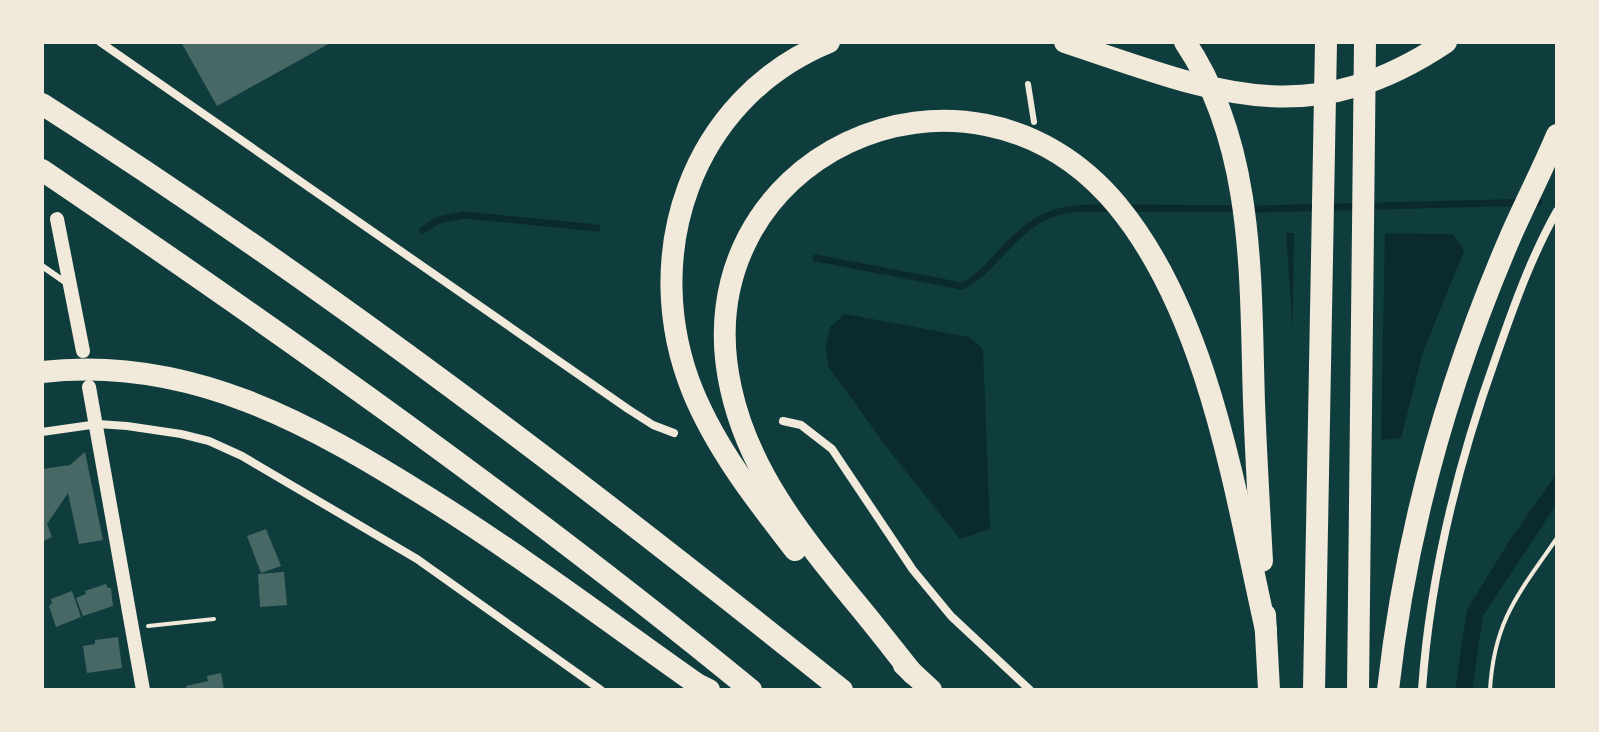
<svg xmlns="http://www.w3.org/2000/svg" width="1599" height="732" font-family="'Fira Sans',sans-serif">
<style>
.water{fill:#0a2a2b}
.pier{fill:#0f3d3e}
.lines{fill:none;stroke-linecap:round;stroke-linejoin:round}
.stream{stroke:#0a2a2b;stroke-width:7}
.building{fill:#486865}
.path{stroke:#f1e9da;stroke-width:4}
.service{stroke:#f1e9da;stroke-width:6}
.minor{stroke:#f1e9da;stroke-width:8}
.tertiary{stroke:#f1e9da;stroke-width:14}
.motorway{stroke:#f1e9da;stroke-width:22}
</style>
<rect width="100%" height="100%" fill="#0f3d3e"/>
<g class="water">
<polygon points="1286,233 1453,234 1464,251 1423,352 1401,438 1301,449"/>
<polygon points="845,314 969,337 983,349 990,529 960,539 888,449 828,366 826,346 830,327"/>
<polygon points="1557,473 1557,503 1483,616 1472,690 1455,690 1467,610 1508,543"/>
</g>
<polygon class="pier" points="1294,229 1385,230 1381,444 1302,453 1298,451 1292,365"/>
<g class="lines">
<g class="stream">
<polyline points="1123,208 1264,209 1539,202"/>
<polyline points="423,230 438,220 464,215 597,228"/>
<path d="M816 258 962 286C978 279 988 266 1000 254 1039 212 1055 207 1111 208"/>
</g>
</g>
<g class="building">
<polygon points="181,42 332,42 217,106"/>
<polygon points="85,452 103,540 79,544 68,493 47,524 52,537 42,542 42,469 70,465"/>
<polygon points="266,529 281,566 261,573 247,536"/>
<polygon points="284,572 287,605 260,607 258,574"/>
<polygon points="106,584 108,588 111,588 113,606 83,616 76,598 86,594 85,591"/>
<polygon points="72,591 81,617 56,627 49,606 52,603 51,599"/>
<polygon points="118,637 122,668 87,673 83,646 95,644 95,640"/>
<polygon points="221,673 224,690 187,690 186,686 208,681 207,676"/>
</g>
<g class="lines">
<g class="path">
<polyline points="148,626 214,619"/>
<path d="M1490 690C1494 620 1519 593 1557 538"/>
</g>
<g class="service">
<polyline points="1028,84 1034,122"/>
<polyline points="42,266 65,282"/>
</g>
<g class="minor">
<polyline points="100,42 628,409 653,425 674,433"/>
<polyline points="783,421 801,425 832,449 913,570 951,616 1030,690"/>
<polyline points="42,432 98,424 127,426 181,434 209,441 242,456 417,559 601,690"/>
<path d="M1422 690C1430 575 1457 466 1496 357 1513 308 1531 257 1557 211"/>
</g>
<g class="tertiary">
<polyline points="57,219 83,351"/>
<polyline points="89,387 143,690"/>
</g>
<g class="motorway">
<path d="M1065 42C1210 90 1306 136 1446 42"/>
<path d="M1185 42C1256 147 1250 282 1254 402 1256 455 1259 508 1262 561"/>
<path d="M42 104C321 282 584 483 842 690"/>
<path d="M42 170C285 335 524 504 751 690"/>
<path d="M42 372C190 355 311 424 432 500 523 557 609 622 697 684L709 690"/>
<path d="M795 550C757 501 717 450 693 392 638 257 690 99 829 42"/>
<polyline points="1265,615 1269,690"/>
<polyline points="904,665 931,690"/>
<path d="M913 674C893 649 873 623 852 598 800 534 749 471 731 389 679 158 966 24 1117 205 1209 316 1235 493 1266 630"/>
<polyline points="1314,690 1326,42"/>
<polyline points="1358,690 1365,42"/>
<path d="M1388 690C1405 536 1448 382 1509 240 1524 205 1542 171 1557 135"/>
</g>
</g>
<rect width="1599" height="732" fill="none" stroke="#f1e9da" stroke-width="88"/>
</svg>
